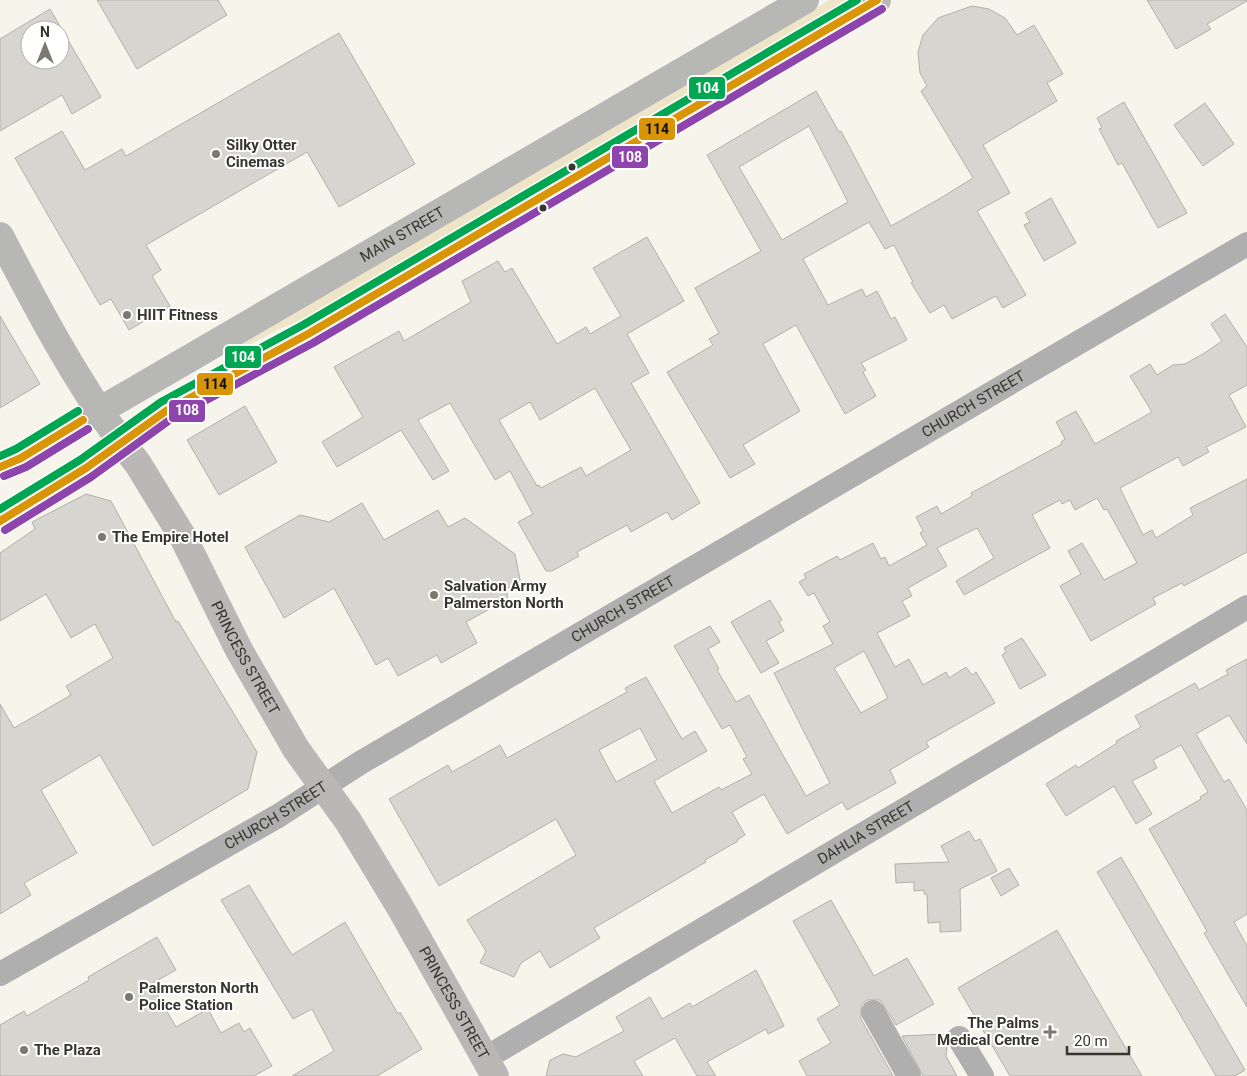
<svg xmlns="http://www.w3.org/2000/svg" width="1247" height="1076" font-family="Roboto,sans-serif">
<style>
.green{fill:#eee5c8}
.building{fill:#d7d5cf;stroke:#b2b0aa;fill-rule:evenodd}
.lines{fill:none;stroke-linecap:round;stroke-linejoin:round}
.street{stroke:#b0afb0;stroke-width:24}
.secondary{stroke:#bab8b7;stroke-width:28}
.highway{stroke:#b7b8b5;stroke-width:28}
.bus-1-casing{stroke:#fff;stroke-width:11}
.bus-2-casing{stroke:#fff;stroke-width:11}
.bus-3-casing{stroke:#fff;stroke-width:11}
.bus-1{stroke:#da9507;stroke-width:8}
.bus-2{stroke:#8e44ad;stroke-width:8}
.bus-3{stroke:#00a651;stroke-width:8}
.poi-dot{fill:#7a7871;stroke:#fff;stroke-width:2}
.bus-dot{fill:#36352f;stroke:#fff;stroke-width:2}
.labels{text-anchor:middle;stroke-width:4;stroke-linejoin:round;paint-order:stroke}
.poi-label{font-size:15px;font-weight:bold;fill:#36352f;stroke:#fff;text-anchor:start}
.street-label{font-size:15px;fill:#36352f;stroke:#fff}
.line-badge{stroke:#fff;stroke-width:2}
.badge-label{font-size:14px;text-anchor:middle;font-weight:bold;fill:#fff}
.pale-badge-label{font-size:14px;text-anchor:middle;font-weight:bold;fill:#111}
</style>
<rect width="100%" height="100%" fill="#f7f4ec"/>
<polygon class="green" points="830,0 853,0 324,310 279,329 237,352 235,348"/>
<g class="building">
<polygon points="97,0 218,0 227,15 137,69"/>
<polygon points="1147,0 1247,0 1247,1 1207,24 1211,29 1176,49"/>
<path d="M972 6 989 9 1005 18 1017 35 1034 25 1063 74 1047 83 1057 101 983 145 1010 193 977 211 1026 295 1003 308 996 296 952 319 944 305 930 313 911 283 913 282 894 245 885 249 869 222 803 259 828 305 862 289 866 297 877 291 891 319 895 317 907 340 861 363 866 370 863 372 876 396 845 414 796 325 763 344 800 411 743 445 755 464 730 478 667 372 713 345 709 339 719 333 695 288 761 251 707 155 816 91 839 132 841 131 891 226 939 199 973 178 921 91 927 86 920 73 918 52 923 35 938 18ZM809 126 848 202 782 240 739 167Z"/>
<path d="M50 9 101 97 72 114 62 95 0 131V39ZM30 30H60V60H30Z"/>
<polygon points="339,33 415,164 339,207 307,152 146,245 161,270 152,276 170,306 129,330 111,299 100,305 15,158 62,131 85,170 122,149 126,156"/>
<polygon points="1124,102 1187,213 1158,228 1122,163 1118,165 1099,129 1102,128 1097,118"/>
<polygon points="1205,103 1234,144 1203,166 1174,125"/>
<polygon points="1051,198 1076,243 1044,261 1024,225 1030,222 1025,213"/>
<path d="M647 237 684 301 627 334 649 373 631 383 700 503 672 520 667 512 631 532 627 525 577 552 579 556 552 571H546L518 522 533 514 510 471 495 480 450 403 418 420 449 471 433 480 401 430 337 467 322 442 363 417 334 367 399 331 404 341 471 302 462 281 498 261 505 272 512 268 557 344 586 327 590 334 621 316 593 268ZM595 388 631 450 586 476 581 467 541 488 539 485 537 486 499 420 530 402 540 420Z"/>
<path d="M1225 314 1247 347V385L1229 395 1246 427 1206 447 1209 452 1183 466 1178 457 1120 488 1143 535 1152 530 1156 538 1193 515 1190 508 1247 479V552L1184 586 1182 583 1153 598 1156 604 1091 641 1060 586 1081 574 1068 551 1082 543 1104 580 1137 563 1107 509 1104 510 1097 498 1075 510 1070 500 1062 504 1060 500 1032 515 1050 548 964 595 956 581 994 558 977 528 937 548 947 566 908 588 912 596 902 601 910 616 877 633 895 667 909 659 923 685 946 672 949 678 966 667 972 675 976 672 995 703 926 742 929 747 890 770 896 783 847 810 842 802 787 834 764 794 732 812 745 835 737 840 738 841 705 860 706 862 594 928 600 938 550 968 540 951 521 963 514 977 480 963 486 951 467 920 576 855 556 819 439 886 389 799 448 765 452 772 500 745 507 758 627 692 625 688 646 677 682 739 695 731 707 751 654 781 672 813 719 787 721 790 752 774 743 759 747 757 730 725 722 729 674 646 710 626 720 642 708 649 719 669 717 670 736 702 749 695 806 796 830 783 774 673 833 644 823 626 830 622 814 593 808 596 799 582 806 578 804 574 837 556 840 560 873 543 881 559 885 557 889 566 927 545 920 533 923 531 916 517 937 506 941 514 972 496 971 493 1062 444 1061 442 1065 439 1056 422 1076 411 1095 444 1152 412 1130 376 1150 364 1157 375 1173 365 1185 364 1206 352 1222 341 1211 324ZM864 651 888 698 861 713 834 668ZM640 728 657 760 616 782 599 750Z"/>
<polygon points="0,316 40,384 0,408"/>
<polygon points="245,406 277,462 219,495 187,440"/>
<polygon points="86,494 111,501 176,622 178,621 257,752 248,789 153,846 100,755 41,790 77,853 24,883 31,895 0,914 0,704 14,728 71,695 66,686 113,658 95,624 71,638 46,594 0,621 0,553 35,529 32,522"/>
<polygon points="362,503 384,540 438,510 448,527 465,518 515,554 521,585 506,588 508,599 466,622 477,643 441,663 437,655 398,676 388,658 376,665 334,588 284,618 245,547 300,515 329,522"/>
<polygon points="770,600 782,620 779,622 784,631 766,641 779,663 761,673 731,622"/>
<polygon points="1022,638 1046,675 1020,689 1002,655 1006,652 1004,648"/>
<polygon points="1247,659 1247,744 1229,715 1196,734 1224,782 1229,779 1247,810 1247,914 1234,922 1247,946 1247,1007 1204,933 1207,931 1149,829 1201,799 1200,797 1208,792 1181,745 1153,760 1157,768 1132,781 1152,814 1136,824 1114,786 1066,816 1046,784 1076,765 1078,768 1117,743 1116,741 1141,727 1135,716 1195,683 1199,690 1228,674 1226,670"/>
<polygon points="969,831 975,841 980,839 997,871 960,889 961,931 940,932 940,922 928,923 927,894 924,894 924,890 914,891 914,882 896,883 895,864 949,862 941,846"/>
<polygon points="1121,857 1245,1070 1235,1076 1216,1076 1097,872"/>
<polygon points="1009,868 1019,885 1001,896 991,878"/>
<polygon points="249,885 292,955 345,922 398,1014 400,1012 422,1049 377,1076 292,1076 334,1051 312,1009 293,1019 221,900"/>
<polygon points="831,900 874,976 907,958 934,1004 896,1025 880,1000 867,1000 861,1005 861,1019 893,1076 807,1076 799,1061 831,1043 817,1019 840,1005 793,921"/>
<polygon points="1057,930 1142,1076 1010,1076 958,988"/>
<polygon points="157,937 176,970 151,984 176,1027 208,1009 221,1033 239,1023 244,1032 250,1028 272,1066 254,1076 0,1076 0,1025 24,1011 27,1016 89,980 88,977"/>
<polygon points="756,970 784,1026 768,1034 766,1029 707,1062 716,1076 697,1076 675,1038 634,1061 643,1076 546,1076 550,1060 563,1054 576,1057 624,1031 616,1017 650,997 662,1019 690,1003 692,1007"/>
<polygon points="943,1034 947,1045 946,1056 957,1076 923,1076 902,1036"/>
</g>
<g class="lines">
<g class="street">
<polyline points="0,467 21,458 99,411"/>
<polyline points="0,521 122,443"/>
<path id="s1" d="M0 974 278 816 360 763 1247 244"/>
<polyline points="873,1012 909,1076"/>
<polyline points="959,1038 982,1076"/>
<path id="s2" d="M484 1059 1247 607"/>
</g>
<path class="secondary" id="s3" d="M122 443 138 464 184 539 239 650 296 749 348 821 400 907 495 1076"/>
<g class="highway">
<path d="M0 236C37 307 74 378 122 443L166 411 308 334 877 0"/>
<path id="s4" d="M99 411 805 0"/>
</g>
<defs>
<g id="bus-1">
<polyline points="0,467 21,458 83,420"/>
<polyline points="0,521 86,468 166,411 308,334 877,0"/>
</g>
<g id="bus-2">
<polyline points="4,476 26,467 88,429"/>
<polyline points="5,530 91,477 171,419 313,343 882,9"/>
</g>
<g id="bus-3">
<polyline points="0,456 16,449 78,411"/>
<polyline points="0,509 80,460 161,402 303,325 857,0"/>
</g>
</defs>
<use href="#bus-1" class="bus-1-casing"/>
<use href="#bus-2" class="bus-2-casing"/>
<use href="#bus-3" class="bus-3-casing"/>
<use href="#bus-1" class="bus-1"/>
<use href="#bus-2" class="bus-2"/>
<use href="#bus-3" class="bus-3"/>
</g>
<g class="poi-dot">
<circle cx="216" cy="154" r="5"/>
<circle cx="127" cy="315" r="5"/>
<circle cx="102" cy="537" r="5"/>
<circle cx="434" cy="595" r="5"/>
<circle cx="129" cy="997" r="5"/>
<path d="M1047.5 1024.5h5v5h5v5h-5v5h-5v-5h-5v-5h5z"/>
<circle cx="24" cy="1050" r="5"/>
</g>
<g class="bus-dot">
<circle cx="572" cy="167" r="4.5"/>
<circle cx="543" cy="208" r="4.5"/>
</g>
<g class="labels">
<g class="poi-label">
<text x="226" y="150">Silky Otter<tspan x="226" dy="17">Cinemas</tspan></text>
<text x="137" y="320">HIIT Fitness</text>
<text x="112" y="542">The Empire Hotel</text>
<text x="444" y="591">Salvation Army<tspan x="444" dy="17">Palmerston North</tspan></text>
<text x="139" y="993">Palmerston North<tspan x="139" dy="17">Police Station</tspan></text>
<text x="1039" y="1028" text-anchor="end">The Palms<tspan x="1039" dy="17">Medical Centre</tspan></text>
<text x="34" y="1055">The Plaza</text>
</g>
<g class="street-label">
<text dy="5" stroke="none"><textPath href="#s4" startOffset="351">MAIN STREET</textPath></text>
<text dy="5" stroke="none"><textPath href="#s1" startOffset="1128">CHURCH STREET</textPath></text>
<text dy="5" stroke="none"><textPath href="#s1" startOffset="722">CHURCH STREET</textPath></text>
<text dy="5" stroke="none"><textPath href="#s3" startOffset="248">PRINCESS STREET</textPath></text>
<text dy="5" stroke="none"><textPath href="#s1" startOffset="318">CHURCH STREET</textPath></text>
<text dy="5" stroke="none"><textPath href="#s2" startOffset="444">DAHLIA STREET</textPath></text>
<text dy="5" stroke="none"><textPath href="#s3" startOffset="652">PRINCESS STREET</textPath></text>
</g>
</g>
<g class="line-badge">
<rect x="688" y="76" width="38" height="24" rx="5" fill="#00a651"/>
<rect x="638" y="117" width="38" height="24" rx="5" fill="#da9507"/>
<rect x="611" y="145" width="38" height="24" rx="5" fill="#8e44ad"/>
<rect x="224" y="345" width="38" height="24" rx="5" fill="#00a651"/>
<rect x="196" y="372" width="38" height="24" rx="5" fill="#da9507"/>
<rect x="168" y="399" width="38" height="24" rx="5" fill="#8e44ad"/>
</g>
<g class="badge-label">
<text x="707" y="93">104</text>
<text x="630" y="162">108</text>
<text x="243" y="362">104</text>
<text x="187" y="415">108</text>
</g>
<g class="pale-badge-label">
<text x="657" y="134">114</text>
<text x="215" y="389">114</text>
</g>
<g transform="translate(45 45)"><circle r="24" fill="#ffffff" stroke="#afaeac"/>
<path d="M0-4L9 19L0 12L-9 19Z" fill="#7a7871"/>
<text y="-8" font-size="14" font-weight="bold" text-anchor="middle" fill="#36352f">N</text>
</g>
<path d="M1067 1046v8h62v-8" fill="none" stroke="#36352f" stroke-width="2.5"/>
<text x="1074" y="1046" font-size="15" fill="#36352f" stroke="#ffffff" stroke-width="4" paint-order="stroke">20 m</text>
</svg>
